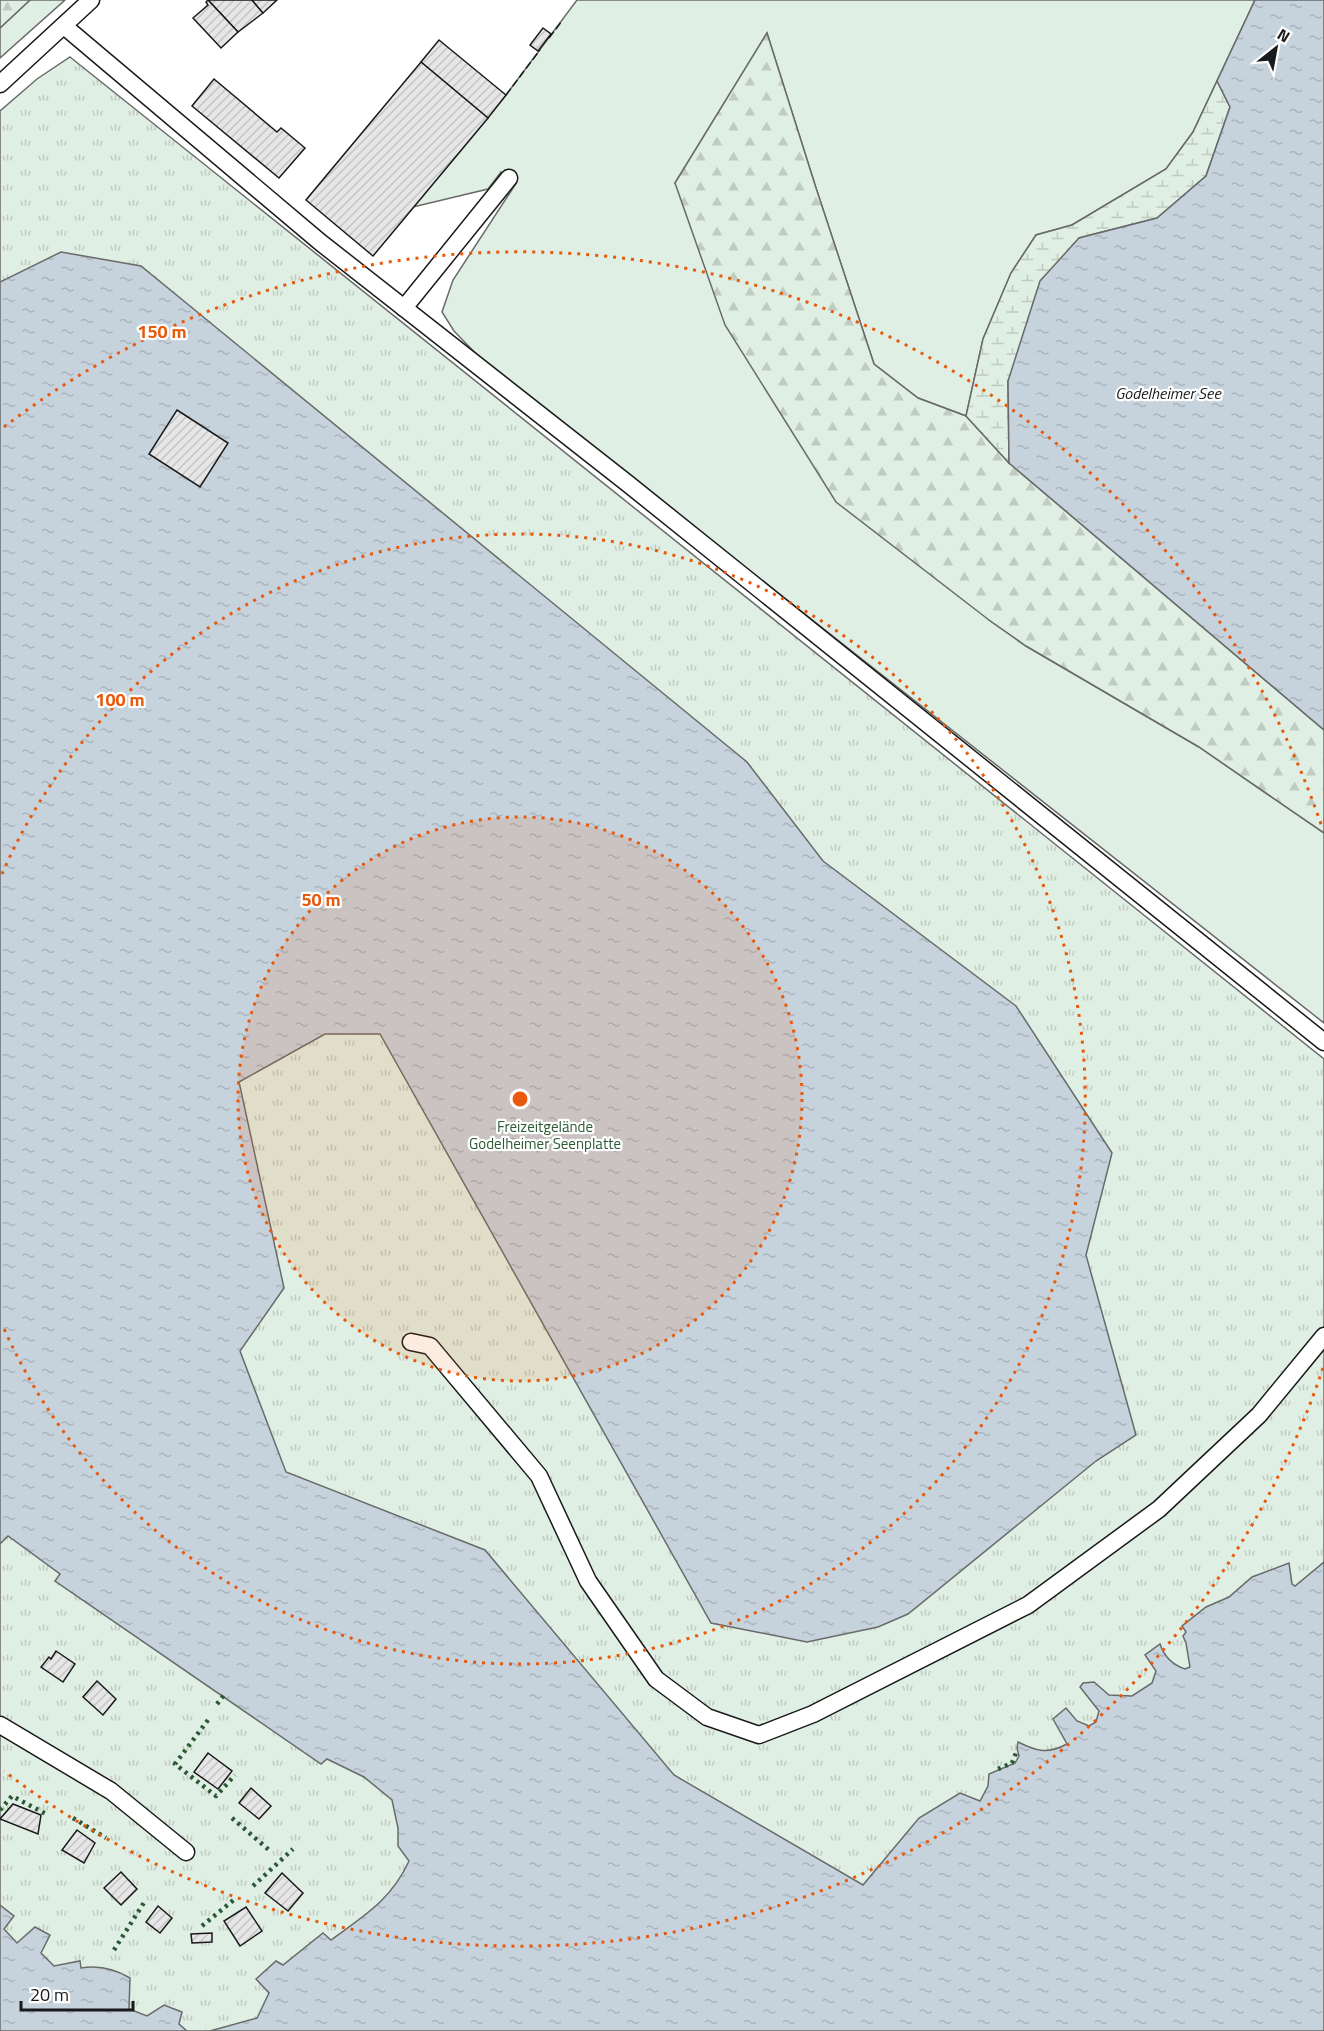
<svg xmlns="http://www.w3.org/2000/svg" width="1324" height="2031" font-family="'Titillium Web',sans-serif">
<style>
.green{fill:#e0efe3;stroke:#6a6a6a;stroke-width:1.5}
.forest{fill:url(#forest-firs);stroke:#6a6a6a;stroke-width:1.5}
.wetland{fill:url(#wetland-marsh);stroke:#6a6a6a;stroke-width:1.5}
.park{fill:url(#park-tufts);stroke:#6a6a6a;stroke-width:1.5}
.water{fill:url(#water-ripples);stroke:#6a6a6a;stroke-width:1.5}
.building{fill:url(#building-hatch);stroke:#1a1a1a;stroke-width:1.5}
.lines{fill:none;stroke-linecap:round;stroke-linejoin:round}
.lane-casing{stroke:#1a1a1a;stroke-width:19}
.lane{stroke:#fff;stroke-width:16}
.hedge{stroke:#2b5a34;stroke-width:4.5;stroke-dasharray:3 4.5;stroke-linecap:butt}
.fence{stroke:#1a1a1a;stroke-width:1.5;stroke-dasharray:8 3;stroke-linecap:butt}
.ring{fill:none;stroke:#e8590c;stroke-width:3;stroke-dasharray:3 6}
.labels{text-anchor:middle;stroke-width:4.5;stroke-linejoin:round;paint-order:stroke}
.park-label{font-size:15px;fill:#2b5a34;stroke:#fff}
.water-label{font-size:16px;font-style:italic;fill:#1a1a1a;stroke:#fff}
.centre{fill:#e8590c;stroke:#fff;stroke-width:3}
.ring-label{font-size:18px;text-anchor:middle;font-weight:bold;fill:#e8590c;stroke:#fff;stroke-width:4.5;stroke-linejoin:round;paint-order:stroke}
</style>
<defs>
<pattern id="forest-firs" width="22" height="20" patternUnits="userSpaceOnUse" patternTransform="scale(1.5)"><rect width="22" height="20" fill="#e0efe3"/><path d="M5 1l3.5 6h-7zM16 11l3.5 6h-7z" fill="#c0ccc2"/></pattern>
<pattern id="wetland-marsh" width="20" height="14" patternUnits="userSpaceOnUse" patternTransform="scale(1.5)"><rect width="20" height="14" fill="#e0efe3"/><path d="M1 5h8M5 5V1M11 12h8M15 12V8" fill="none" stroke="#c0ccc2"/></pattern>
<pattern id="park-tufts" width="24" height="20" patternUnits="userSpaceOnUse" patternTransform="scale(1.5)"><rect width="24" height="20" fill="#e0efe3"/><path d="M3 7l-1-3M5 7V3M7 7l1-3M15 17l-1-3M17 17v-4M19 17l1-3" fill="none" stroke="#c0ccc2"/></pattern>
<pattern id="water-ripples" width="26" height="14" patternUnits="userSpaceOnUse" patternTransform="scale(1.5)"><rect width="26" height="14" fill="#c6d2dc"/><path d="M2 4q2-2 4 0t4 0M15 11q2-2 4 0t4 0" fill="none" stroke="#aab4bc"/></pattern>
<pattern id="building-hatch" width="6" height="6" patternUnits="userSpaceOnUse" patternTransform="scale(1.5)"><rect width="6" height="6" fill="#e6e6e6"/><path d="M-1 1l2-2M0 6l6-6M5 7l2-2" fill="none" stroke="#c5c5c5"/></pattern>
</defs>
<rect width="100%" height="100%" fill="#fff"/>
<g class="green">
<polygon points="30,0 65,0 0,58 0,28"/>
<polygon points="577,0 1255,0 1193,132 1166,169 1072,225 1036,235 1011,273 983,339 966,416 918,398 874,364 816,188 767,33 675,183 989,620 1026,646 1199,747 1324,833 1324,1023 482,360 454,331 442,312 453,280 517,182 501,172 488,189 413,207 506,95"/>
</g>
<g class="forest">
<polygon points="0,0 30,0 0,28"/>
<polygon points="767,33 816,188 874,364 918,398 966,416 1009,463 1324,730 1324,833 1199,747 1026,646 989,620 836,502 725,325 675,183"/>
</g>
<polygon class="wetland" points="1217,81 1230,107 1206,176 1157,218 1079,238 1008,381 1009,463 966,416 983,339 1011,273 1036,235 1072,225 1166,169 1193,132"/>
<polygon class="park" points="70,57 1324,1059 1324,2031 0,2031 0,111 37,79"/>
<g class="water">
<polygon points="1255,0 1324,0 1324,730 1009,463 1008,381 1040,281 1079,238 1157,218 1206,176 1230,107 1217,81"/>
<path d="M61 252 141 266 747 762 823 861 1016 1006 1112 1153 1086 1255 1136 1435 1096 1461 908 1614 878 1627 807 1642 711 1623 380 1034H325L239 1082 284 1288 240 1351 286 1472 485 1550 674 1775 863 1885 919 1818 960 1793 980 1801 988 1786 989 1774 1015 1763 1019 1756 1017 1748 1018 1742C1038 1752 1048 1754 1067 1744L1053 1719 1066 1708 1077 1721 1089 1726 1096 1722 1099 1711 1080 1687 1083 1683 1094 1682 1109 1695 1132 1696 1152 1683 1156 1671 1145 1655 1160 1644C1164 1656 1173 1665 1185 1669L1190 1667 1186 1643 1183 1636 1186 1632 1182 1626 1206 1607 1229 1597 1252 1577 1289 1563 1292 1584 1295 1586 1324 1562V2031H210L257 2018 269 1993 256 1979 276 1961 283 1965 323 1933 331 1940C365 1915 391 1900 409 1861L398 1846V1828L392 1800 364 1777 327 1759 321 1764 55 1581 60 1574 8 1536 0 1544V282Z"/>
<path d="M0 1905 14 1916 4 1929 17 1943 35 1927 50 1935 41 1953 54 1966 80 1961 81 1968C99 1965 115 1969 130 1978L129 2009 147 2016 164 2005 182 2012 179 2024 187 2031H0Z"/>
</g>
<g class="building">
<polygon points="208,0 252,0 263,13 238,32"/>
<polygon points="208,0 238,32 221,48 193,18 208,5 206,2"/>
<polygon points="252,0 277,0 263,13"/>
<polygon points="543,28 551,34 538,51 530,45"/>
<polygon points="439,40 506,95 488,118 421,62"/>
<polygon points="421,62 488,118 373,256 306,200"/>
<polygon points="214,79 277,132 281,128 305,148 279,178 192,106"/>
<polygon points="177,410 228,443 200,487 149,454"/>
<polygon points="56,1651 75,1664 63,1682 41,1667 49,1657 51,1659"/>
<polygon points="97,1681 116,1699 103,1715 83,1697"/>
<polygon points="208,1753 232,1771 218,1789 194,1772"/>
<polygon points="251,1788 271,1806 259,1819 239,1803"/>
<polygon points="13,1804 41,1815 38,1834 0,1819"/>
<polygon points="77,1830 95,1843 84,1863 62,1850"/>
<polygon points="121,1872 137,1889 121,1905 104,1888"/>
<polygon points="282,1873 303,1893 288,1911 265,1893"/>
<polygon points="158,1906 172,1918 160,1933 146,1922"/>
<polygon points="246,1907 262,1931 240,1946 224,1921"/>
<polygon points="212,1933 212,1942 192,1943 191,1934"/>
</g>
<g class="lines">
<defs>
<g id="lane">
<polyline points="64,26 320,242 627,483 1324,1042"/>
<polyline points="0,84 91,0"/>
<polyline points="404,308 509,178"/>
<polyline points="411,1342 430,1346 539,1476 588,1581 656,1679 707,1717 759,1735 813,1714 1028,1605 1159,1509 1259,1415 1324,1336"/>
<polyline points="0,1725 111,1791 186,1852"/>
</g>
</defs>
<use href="#lane" class="lane-casing"/>
<use href="#lane" class="lane"/>
<g class="hedge">
<polyline points="217,1704 224,1695"/>
<polyline points="208,1720 175,1764 216,1796 235,1775"/>
<polyline points="998,1769 1012,1763 1016,1753"/>
<polyline points="0,1810 12,1796 48,1815"/>
<polyline points="73,1818 106,1838"/>
<polyline points="232,1818 269,1850"/>
<polyline points="253,1886 293,1849"/>
<polyline points="202,1926 236,1898"/>
<polyline points="114,1950 145,1901"/>
</g>
<g class="fence">
<polyline points="549,38 562,21"/>
<polyline points="506,95 540,50"/>
</g>
</g>
<circle cx="520" cy="1099" r="282" fill="#e8590c" fill-opacity=".12"/>
<g class="ring">
<circle cx="520" cy="1099" r="282"/>
<path d="M2 874A565 565 0 1 1 2 1324"/>
<path d="M1323 1368A847 847 0 0 1 4 1771M4 427A847 847 0 0 1 1323 830"/>
</g>
<g class="labels">
<g class="park-label">
<text x="545" y="1132">Freizeitgelände<tspan x="545" dy="17">Godelheimer Seenplatte</tspan></text>
</g>
<g class="water-label">
<text x="1168" y="399">Godelheimer See</text>
</g>
</g>
<circle cx="520" cy="1099" r="9" class="centre"/>
<g class="ring-label">
<text x="162" y="338">150 m</text>
<text x="120" y="706">100 m</text>
<text x="321" y="906">50 m</text>
</g>
<g transform="translate(1276 48) rotate(31)" stroke="#ffffff" stroke-width="4.5" paint-order="stroke">
<path d="M0-4.5L10 22L0 15L-10 22Z" fill="#1a1a1a"/>
<text y="-9" font-size="16" font-weight="bold" text-anchor="middle" fill="#1a1a1a">N</text>
</g>
<path d="M21 2001v9h112v-9" fill="none" stroke="#1a1a1a" stroke-width="3"/>
<text x="30" y="2001" font-size="18" fill="#1a1a1a" stroke="#ffffff" stroke-width="4.5" paint-order="stroke">20 m</text>
</svg>
